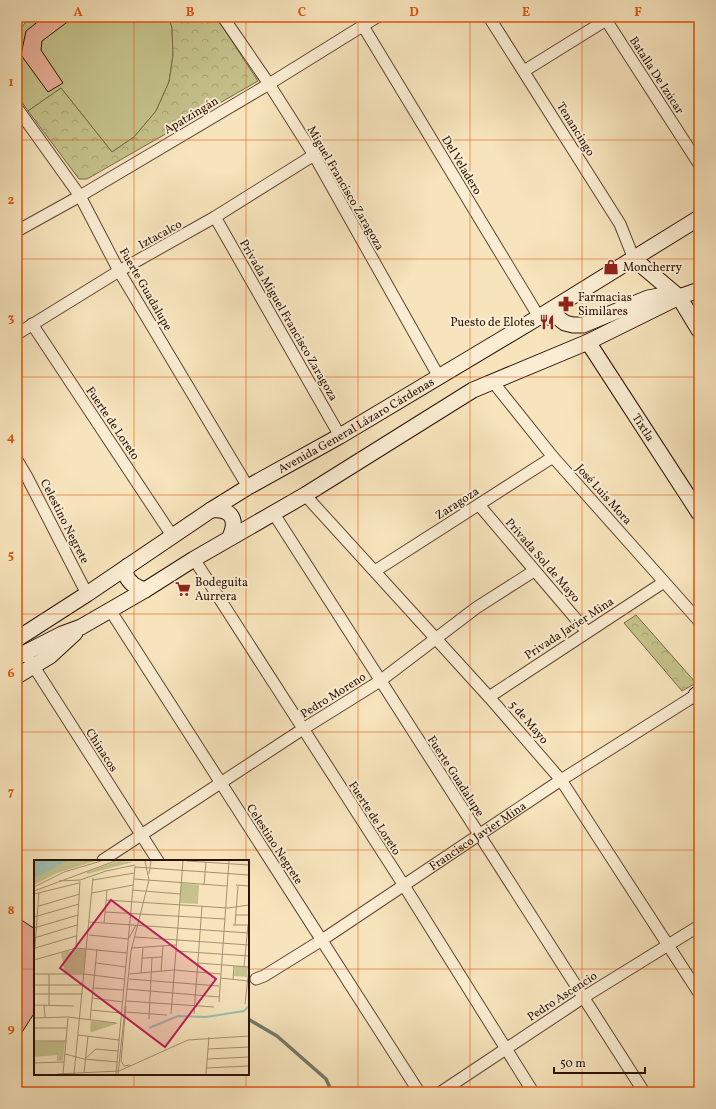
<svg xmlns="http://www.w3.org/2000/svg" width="716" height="1109" font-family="Vollkorn,serif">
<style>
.green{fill:#c5c28b;stroke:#786a47}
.forest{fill:url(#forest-crowns);stroke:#786a47}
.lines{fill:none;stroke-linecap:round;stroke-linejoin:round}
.stream{stroke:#70796b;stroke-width:3.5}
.building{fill:#ebb09a;stroke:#2c1103}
.street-casing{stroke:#5f4631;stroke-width:13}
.secondary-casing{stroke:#2c1103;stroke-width:17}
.street{stroke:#faedd3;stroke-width:11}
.secondary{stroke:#faedd3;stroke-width:15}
.grid{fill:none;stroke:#df550c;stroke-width:1;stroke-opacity:0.55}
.labels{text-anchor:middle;stroke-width:4;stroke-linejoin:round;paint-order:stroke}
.street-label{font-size:12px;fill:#2c1103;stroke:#faedd3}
.poi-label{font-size:12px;fill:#2c1103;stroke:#faedd3;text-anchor:start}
.inset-river{fill:none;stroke:#9dbfb0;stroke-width:2}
.inset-road{fill:none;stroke:#a69072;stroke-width:1}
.view{fill:#c2185b;fill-opacity:0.15;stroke:#c2185b;stroke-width:2}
.inset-edge{fill:none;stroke:#2c1103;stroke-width:2}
.neatline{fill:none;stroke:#df550c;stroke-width:1.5}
.grid-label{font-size:13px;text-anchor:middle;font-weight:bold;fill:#df550c}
</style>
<defs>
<pattern id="forest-crowns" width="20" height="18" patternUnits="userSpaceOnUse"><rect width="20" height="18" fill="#c5c28b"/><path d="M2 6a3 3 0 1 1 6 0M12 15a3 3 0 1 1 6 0" fill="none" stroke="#a9a676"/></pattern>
</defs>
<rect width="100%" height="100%" fill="#f7e4bc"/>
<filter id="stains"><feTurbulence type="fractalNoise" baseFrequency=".005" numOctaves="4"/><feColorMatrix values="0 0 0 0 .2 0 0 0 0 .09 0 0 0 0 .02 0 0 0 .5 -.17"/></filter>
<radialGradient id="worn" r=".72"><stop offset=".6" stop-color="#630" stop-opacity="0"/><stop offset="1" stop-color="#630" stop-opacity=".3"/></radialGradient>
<polygon class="green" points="30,17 169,17 172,28 173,55 169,82 156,111 134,137 112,152 61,88 28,111 17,95 17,33"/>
<g class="forest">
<polygon points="169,17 216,17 258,81 87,179 79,179 28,111 61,88 112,152 134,137 156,111 169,82 173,55 172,28"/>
<polygon points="636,615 696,683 682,691 624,623"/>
</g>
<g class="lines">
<polyline class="stream" points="248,1019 277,1036 326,1079 332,1092"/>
</g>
<g class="building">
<polygon points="44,17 74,17 42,41 41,50 63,83 48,92 21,55 26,31"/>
<polygon points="17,917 35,929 35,1012 17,1040"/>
</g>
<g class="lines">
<defs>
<g id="street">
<polyline points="223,17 269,84 314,155 439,377"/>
<polyline points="489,17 620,224 634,259"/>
<polyline points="606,20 699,164"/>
<polyline points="363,26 539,317"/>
<polyline points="524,71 611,17"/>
<polyline points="17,108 80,196 119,271 248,487"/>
<polyline points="215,217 340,436"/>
<polyline points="17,231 80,196 269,84 377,17"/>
<polyline points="32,324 173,537"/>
<polyline points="17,334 119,271 215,217 314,155"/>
<polyline points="493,382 553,457 699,621"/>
<polyline points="17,460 27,477 87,594"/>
<polyline points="305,495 489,697 561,780 699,993"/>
<polyline points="479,505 587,632"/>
<polyline points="274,514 644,1092"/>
<polyline points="194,559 403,884 533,1092"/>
<polyline points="375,571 553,457"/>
<polyline points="110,610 419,1092"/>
<polyline points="29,659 158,861"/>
<polyline points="489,697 664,582"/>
<polyline points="103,860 303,729 380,681 476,608 534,571"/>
<path id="s1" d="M256 979 264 976 322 940 561 780 696 695"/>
<polyline points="441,1092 584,997 699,926"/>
</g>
<g id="secondary">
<polyline points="634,259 679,297 699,330"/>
<polyline points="539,317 557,317 565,323 573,325 583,325 648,298 659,296 678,297"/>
<path id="s2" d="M588 342 699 513"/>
<path d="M211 510C231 508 238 519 230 537"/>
<path d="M128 566 125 573C129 583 135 587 145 590"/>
<path id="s3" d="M17 639 87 594 211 510 248 487 340 436 539 317 699 218"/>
<polyline points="17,657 62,634 81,627 145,590 194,559 305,495 473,390 588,342 679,297 699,290"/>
<polyline points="17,676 50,656 75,633"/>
<polyline points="699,693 696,695 699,699"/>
</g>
</defs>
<use href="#street" class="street-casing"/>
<use href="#secondary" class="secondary-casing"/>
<use href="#street" class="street"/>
<use href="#secondary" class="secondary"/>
</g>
<path class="grid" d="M134 17V861M246 17V861M358 17V1092M470 17V1092M582 17V1092M17 140H699M17 259H699M17 377H699M17 495H699M17 614H699M17 732H699M17 850H699M17 969H35M248 969H699M134 1074V1092M246 1074V1092"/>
<defs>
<symbol id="shop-bare" viewBox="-9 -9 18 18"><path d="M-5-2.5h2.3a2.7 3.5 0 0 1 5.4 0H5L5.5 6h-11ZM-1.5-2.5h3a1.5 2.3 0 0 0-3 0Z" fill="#8f2418" stroke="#faedd3" stroke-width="2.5" paint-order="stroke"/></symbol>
<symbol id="pharmacy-bare" viewBox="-9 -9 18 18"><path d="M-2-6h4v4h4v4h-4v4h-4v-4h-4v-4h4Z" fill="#8f2418" stroke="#faedd3" stroke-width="2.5" paint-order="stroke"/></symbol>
<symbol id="restaurant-bare" viewBox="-9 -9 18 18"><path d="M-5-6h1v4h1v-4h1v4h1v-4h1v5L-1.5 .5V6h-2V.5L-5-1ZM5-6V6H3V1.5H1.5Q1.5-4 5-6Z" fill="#8f2418" stroke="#faedd3" stroke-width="2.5" paint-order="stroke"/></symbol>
<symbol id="supermarket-bare" viewBox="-9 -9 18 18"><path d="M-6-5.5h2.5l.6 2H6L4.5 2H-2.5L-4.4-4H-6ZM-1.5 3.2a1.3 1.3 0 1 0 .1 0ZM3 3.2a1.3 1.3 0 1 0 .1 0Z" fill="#8f2418" stroke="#faedd3" stroke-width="2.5" paint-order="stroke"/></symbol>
</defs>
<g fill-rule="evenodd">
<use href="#shop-bare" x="600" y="256" width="22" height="22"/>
<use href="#pharmacy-bare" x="555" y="293" width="22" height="22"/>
<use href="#restaurant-bare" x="536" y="311" width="22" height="22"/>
<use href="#supermarket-bare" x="172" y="578" width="22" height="22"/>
</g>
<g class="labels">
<g class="street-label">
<text transform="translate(657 75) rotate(57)" y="4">Batalla De Izúcar</text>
<text transform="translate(191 115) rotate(-31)" y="4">Apatzingán</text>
<text transform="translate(576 129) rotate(58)" y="4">Tenancingo</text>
<text transform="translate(462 165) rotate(59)" y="4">Del Veladero</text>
<text transform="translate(346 188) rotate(60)" y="4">Miguel Francisco Zaragoza</text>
<text transform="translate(160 234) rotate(-29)" y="4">Iztacalco</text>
<text transform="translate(146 289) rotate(60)" y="4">Fuerte Guadalupe</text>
<text transform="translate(289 320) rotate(60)" y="4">Privada Miguel Francisco Zaragoza</text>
<text transform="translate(113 423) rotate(56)" y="4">Fuerte de Loreto</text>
<text dy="4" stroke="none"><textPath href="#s3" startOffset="401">Avenida General Lázaro Cárdenas</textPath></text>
<text dy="4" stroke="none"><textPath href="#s2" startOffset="102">Tixtla</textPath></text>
<text transform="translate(604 494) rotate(48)" y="4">José Luis Mora</text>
<text transform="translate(457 503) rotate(-33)" y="4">Zaragoza</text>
<text transform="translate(65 521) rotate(63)" y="4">Celestino Negrete</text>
<text transform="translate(543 560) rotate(49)" y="4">Privada Sol de Mayo</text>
<text transform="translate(569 628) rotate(-33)" y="4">Privada Javier Mina</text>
<text transform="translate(333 695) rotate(-32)" y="4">Pedro Moreno</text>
<text transform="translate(529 722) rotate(49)" y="4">5 de Mayo</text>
<text transform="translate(102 750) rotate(57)" y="4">Chinacos</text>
<text transform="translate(456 776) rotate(57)" y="4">Fuerte Guadalupe</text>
<text transform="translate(375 818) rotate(57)" y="4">Fuerte de Loreto</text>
<text dy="4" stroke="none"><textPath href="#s1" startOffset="264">Francisco Javier Mina</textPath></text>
<text transform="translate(275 844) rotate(57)" y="4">Celestino Negrete</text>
<text transform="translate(562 996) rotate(-33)" y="4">Pedro Ascencio</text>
</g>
<g class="poi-label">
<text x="623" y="271">Moncherry</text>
<text x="578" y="301">Farmacias<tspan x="578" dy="14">Similares</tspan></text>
<text x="535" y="326" text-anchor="end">Puesto de Elotes</text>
<text x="195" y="586">Bodeguita<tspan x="195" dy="14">Aurrera</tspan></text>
</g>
</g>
<g transform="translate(34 860)">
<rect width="215" height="215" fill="#f7e4bc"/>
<path d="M84 1 99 2 53 14V12ZM34 91 44 95 49 105V108H39V113H31L27 93Z" fill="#c5c28b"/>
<path d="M0 1H61L23 13 0 25ZM147 23 165 25 164 44 146 43ZM43 89H52L49 113H39V108H48L46 98 34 92ZM201 106 214 107 213 117 200 116ZM57 161 85 163 58 172 56 171ZM31 181 29 200 23 201V195L0 197V182Z" fill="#c5c28b"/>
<path d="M0 1H33L0 18Z" fill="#9dbfb0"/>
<path class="inset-river" d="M115 168 144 156 172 157 210 151 215 146"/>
<path class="inset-road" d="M153 1 215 5M101 7 215 15M115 14 117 1M100 19 193 26M59 20 100 13M25 21 46 20 72 11 101 5M170 25 172 2M202 25 215 26M0 27 30 12 67 1M98 30 146 34M0 31 81 1M58 33 99 25M0 34 45 23M72 40 194 48 215 45M5 46 46 34M71 52 191 59M201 55H215M0 57 45 44M55 62 215 73M70 63 73 30M199 65H215M201 65 204 26M0 68 44 55M55 75 95 79M101 77 215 85M0 78 43 65M95 78 102 65M1 88 42 76M42 88 46 21M98 88 142 85M142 91 215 96M108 98 128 97M0 100 42 88 93 93M0 100 5 32M62 103 92 107M164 103 215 107M210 107 214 65M127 111 129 86M107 113 109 88M0 114H50L90 119M15 114V145M95 114 140 110 187 114M186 118 214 121M95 119 185 126M199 119 200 106M0 125H49M59 128 89 130M93 129 185 137M0 134H48M58 138 89 142M92 141 180 147M185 142 195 1M211 144 215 108M0 145 40 146M10 145 11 157M92 146 87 201 90 206 96 205M57 150 87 153M91 152 133 155M137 154 149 1M160 154 168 46M0 158 34 157 82 163M115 159 118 98M56 160 63 89M0 168H33M44 175 85 180M0 181H32M174 189 215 187M31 194 50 199 84 202M52 198 62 189 84 191M173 199 215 197M0 203 30 202M172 208 215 206M50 213 54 176M23 214 85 211 154 180 215 176M29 214 34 158M40 214 59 18M82 214 101 6M84 214 97 91 115 20 111 1M172 214 175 177"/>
<path class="view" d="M77 40 182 119 131 187 26 108Z"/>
<rect width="215" height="215" class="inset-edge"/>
</g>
<rect width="716" height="1109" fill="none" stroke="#f7e4bc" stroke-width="44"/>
<path d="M554 1067v6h91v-6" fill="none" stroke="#2c1103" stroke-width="2"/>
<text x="560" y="1067" font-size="12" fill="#2c1103" stroke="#faedd3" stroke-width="3" paint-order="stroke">50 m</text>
<rect x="22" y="22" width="672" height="1065" class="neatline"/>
<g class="grid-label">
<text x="78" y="16">A</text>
<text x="190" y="16">B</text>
<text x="302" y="16">C</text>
<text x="414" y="16">D</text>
<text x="526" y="16">E</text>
<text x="638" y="16">F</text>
<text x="11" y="86">1</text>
<text x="11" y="204">2</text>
<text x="11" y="322">3</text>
<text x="11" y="441">4</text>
<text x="11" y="559">5</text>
<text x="11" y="677">6</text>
<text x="11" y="796">7</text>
<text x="11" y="914">8</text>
<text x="11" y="1032">9</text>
</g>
<rect width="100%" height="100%" filter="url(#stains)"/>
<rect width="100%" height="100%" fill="url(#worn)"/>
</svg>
